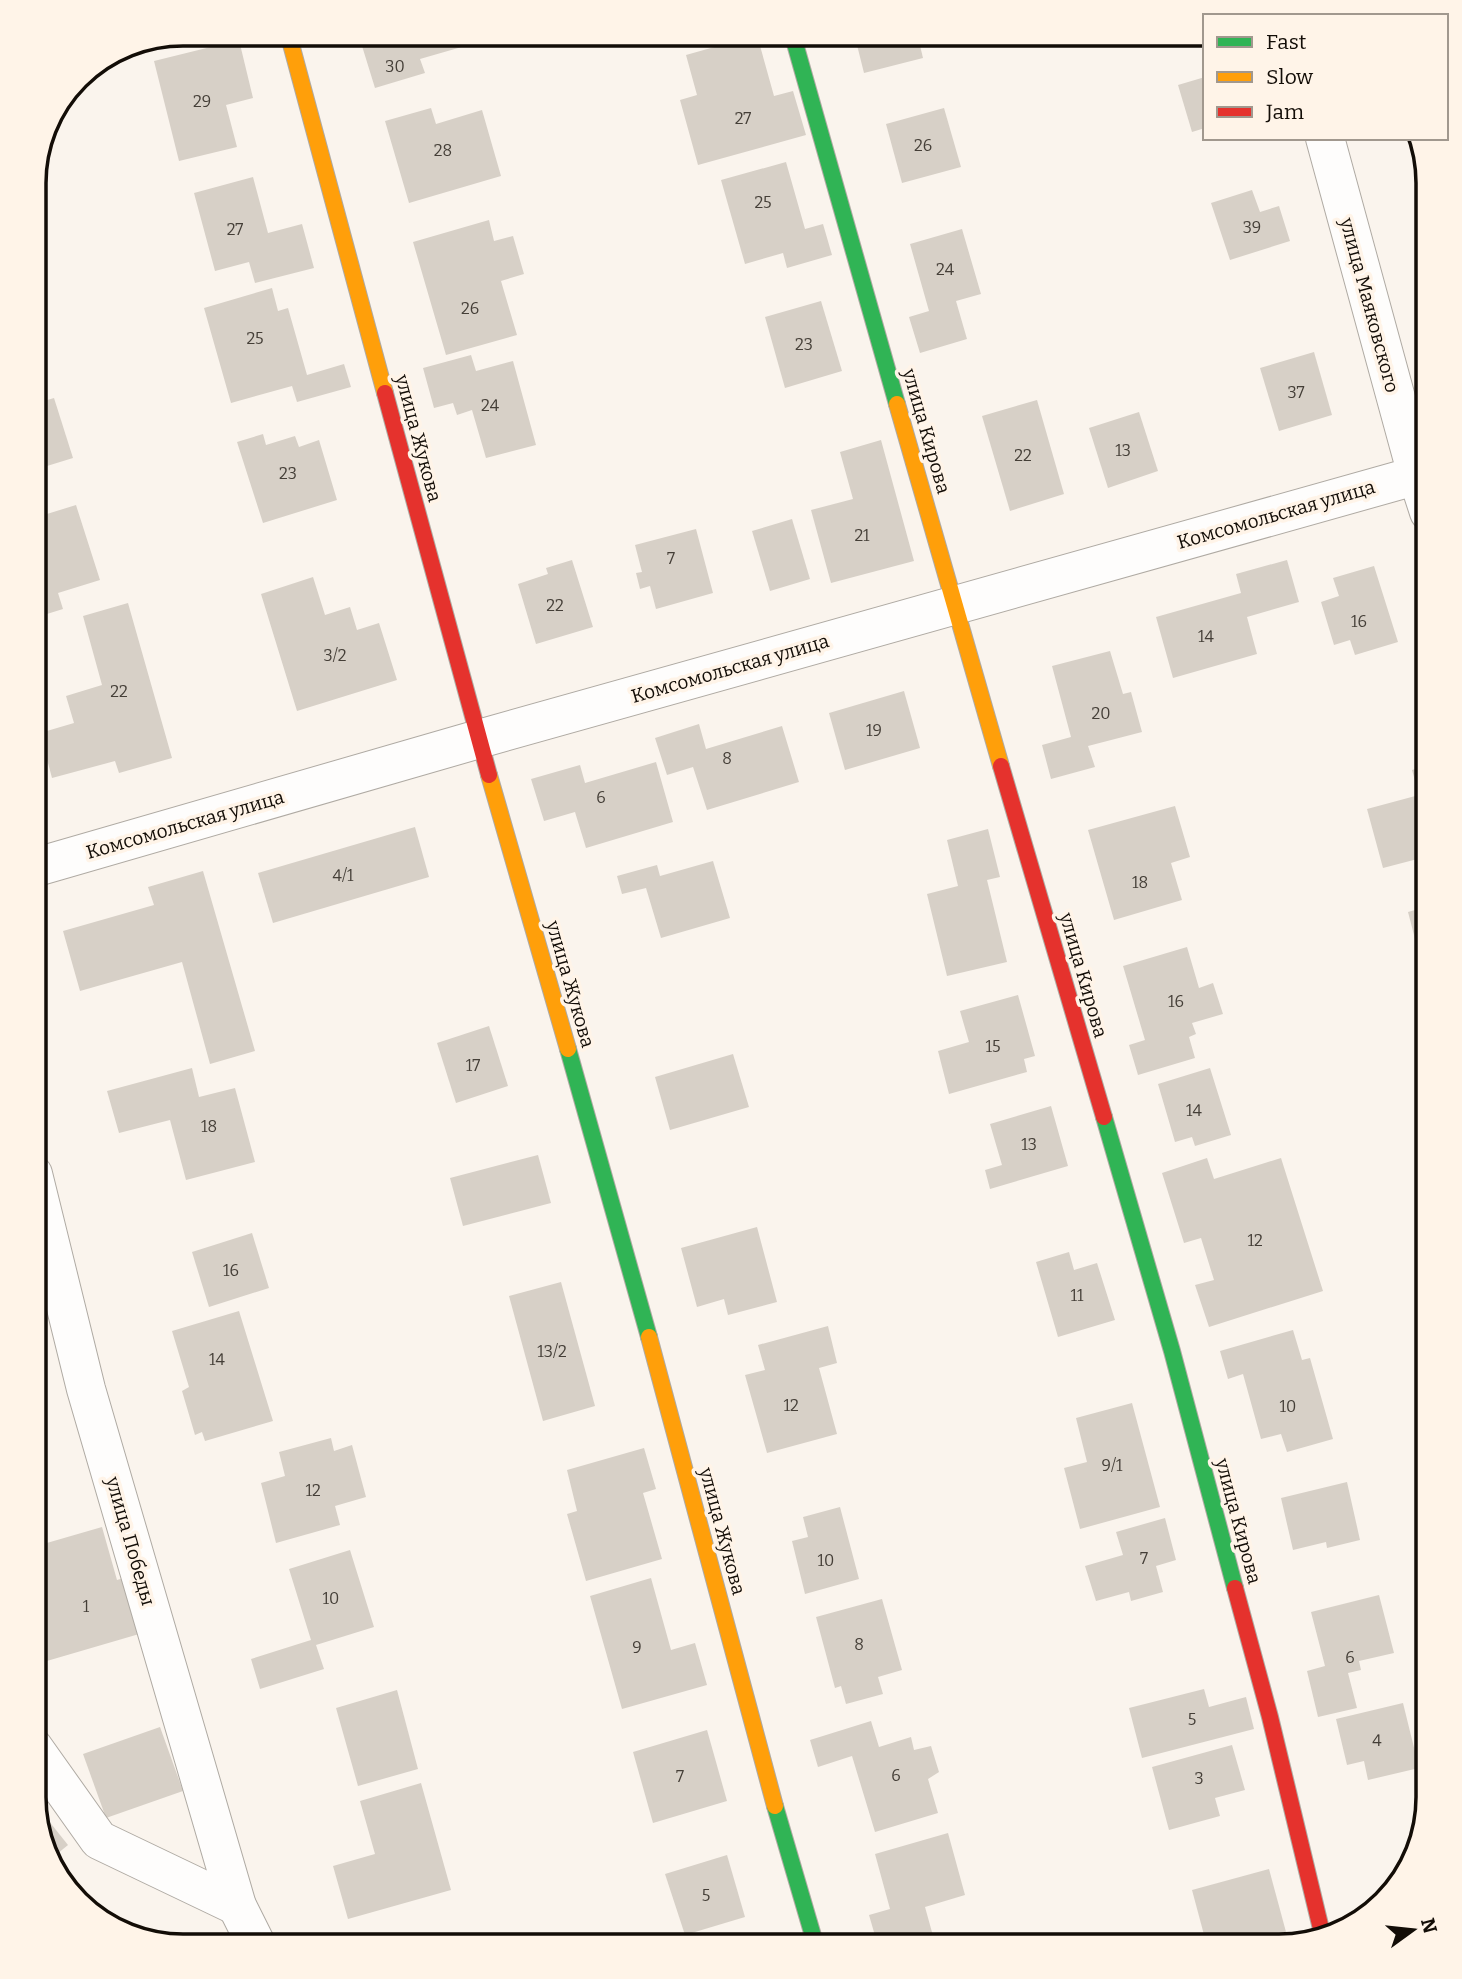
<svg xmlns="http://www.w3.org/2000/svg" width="1462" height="1979" font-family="Bitter,serif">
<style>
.building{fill:#d7d0c7}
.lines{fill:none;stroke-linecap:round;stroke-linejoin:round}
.street-casing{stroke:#afaaa3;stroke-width:40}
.fast-casing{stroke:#afaaa3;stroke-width:18}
.slow-casing{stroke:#afaaa3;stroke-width:18}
.jam-casing{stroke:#afaaa3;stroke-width:18}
.street{stroke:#fefdfc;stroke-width:38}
.fast{stroke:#30b455;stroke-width:16}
.slow{stroke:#ff9f0a;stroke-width:16}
.jam{stroke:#e5322d;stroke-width:16}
.labels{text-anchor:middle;stroke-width:7;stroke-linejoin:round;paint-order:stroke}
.number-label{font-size:16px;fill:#443e37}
.street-label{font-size:19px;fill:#130d07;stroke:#fff4e8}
.rim{fill:none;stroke:#130d07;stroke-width:3.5}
</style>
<rect width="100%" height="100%" fill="#faf4ed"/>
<g class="building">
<polygon points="358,33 477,33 479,42 420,59 425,73 375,88"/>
<polygon points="638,33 668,33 668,34 640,42"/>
<polygon points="854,33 917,33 923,58 864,73"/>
<polygon points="757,35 774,96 793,91 806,135 698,165 680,100 697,95 686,55"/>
<polygon points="239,40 253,98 226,105 237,147 179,161 154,61"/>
<polygon points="1205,77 1205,128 1192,132 1178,85"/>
<polygon points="431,108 436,124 482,110 501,176 409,203 385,121"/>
<polygon points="944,108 961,167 902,183 886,124"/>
<polygon points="786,162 805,229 823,224 832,255 787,268 783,253 745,264 721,180"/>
<polygon points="253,177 268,233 302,224 314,268 255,283 249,262 215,271 194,193"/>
<polygon points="1252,190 1260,212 1279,206 1290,241 1230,260 1211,203"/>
<polygon points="489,220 494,241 513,236 524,274 501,281 517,335 446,355 413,242"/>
<polygon points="962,229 981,294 956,301 967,339 920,353 909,317 929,311 910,244"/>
<polygon points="272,288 278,311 288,308 307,375 344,364 351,387 297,402 292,386 231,403 204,308"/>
<polygon points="821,301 842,371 785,388 765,317"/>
<polygon points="1314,352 1332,415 1279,431 1260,368"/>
<polygon points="471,355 476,371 513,361 536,445 486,458 472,410 457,415 453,403 434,408 423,368"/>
<polygon points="54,398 73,458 34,470 34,404"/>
<polygon points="1037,400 1064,494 1010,511 982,416"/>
<polygon points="1139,412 1158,471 1108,488 1089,428"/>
<polygon points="263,434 266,445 295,436 299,447 319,440 337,500 263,523 237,442"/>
<polygon points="881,440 914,561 831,583 811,510 853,499 840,452"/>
<polygon points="76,505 100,580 58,593 63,609 34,618 34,518"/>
<polygon points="792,519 810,579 770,591 752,531"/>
<polygon points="696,529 713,593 656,609 650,586 640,589 636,573 642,572 635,545"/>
<polygon points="572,560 593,627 536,644 518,584 548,574 546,568"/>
<polygon points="1287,560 1299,602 1247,617 1257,654 1173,678 1156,617 1241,593 1236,574"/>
<polygon points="1374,566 1398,642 1355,655 1350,640 1334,645 1321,602 1339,596 1333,578"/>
<polygon points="313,577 325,615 350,607 357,630 379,623 397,680 297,711 261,594"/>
<polygon points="128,603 172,758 119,773 115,761 52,778 40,733 74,723 66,696 102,685 83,616"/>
<polygon points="1110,651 1123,694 1131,692 1142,732 1088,746 1095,767 1051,779 1042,745 1071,737 1052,666"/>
<polygon points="904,691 920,748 845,770 829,713"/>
<polygon points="699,724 706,749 782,726 799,782 707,810 693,767 667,775 655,738"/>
<polygon points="656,762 673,822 586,848 575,812 544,821 531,779 580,765 585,783"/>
<polygon points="1429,765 1429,856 1383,868 1367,809 1419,795 1412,770"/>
<polygon points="1175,806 1190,857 1171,863 1182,900 1114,920 1088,830"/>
<polygon points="415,827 429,877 273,923 258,873"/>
<polygon points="988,829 1000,877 987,880 1007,962 947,976 927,894 958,886 947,840"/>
<polygon points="713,861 730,918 661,938 646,888 622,894 617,876 657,865 660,876"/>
<polygon points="203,871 255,1051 210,1064 182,962 80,991 63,931 154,905 148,887"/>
<polygon points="1429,906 1429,981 1426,981 1408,912"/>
<polygon points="1187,947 1199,988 1213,983 1223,1014 1192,1023 1196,1034 1189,1037 1195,1058 1138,1075 1129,1045 1145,1040 1123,966"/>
<polygon points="1018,995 1035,1056 1024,1059 1027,1072 949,1094 938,1051 969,1042 960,1011"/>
<polygon points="489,1026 508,1086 456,1103 437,1043"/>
<polygon points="733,1054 749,1107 670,1130 655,1077"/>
<polygon points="192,1068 199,1097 235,1088 255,1162 186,1180 170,1120 119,1133 107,1091"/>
<polygon points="1210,1068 1231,1135 1195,1146 1192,1137 1175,1142 1158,1084"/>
<polygon points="1051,1106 1068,1166 990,1189 985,1170 1002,1165 990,1124"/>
<polygon points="538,1155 551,1203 463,1226 450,1178"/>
<polygon points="1207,1158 1214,1179 1281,1158 1323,1291 1209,1327 1195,1285 1214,1280 1201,1238 1184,1243 1162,1173"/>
<polygon points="757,1227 777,1302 728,1315 724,1299 697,1307 681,1248"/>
<polygon points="252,1233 269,1288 209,1307 192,1252"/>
<polygon points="1069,1252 1074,1270 1097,1263 1115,1320 1058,1337 1036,1262"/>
<polygon points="561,1282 595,1406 543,1421 509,1296"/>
<polygon points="239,1311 273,1421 205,1441 202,1432 195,1435 182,1391 189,1387 172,1331"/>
<polygon points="828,1326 837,1363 819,1368 837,1434 767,1453 745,1375 765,1370 758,1345"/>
<polygon points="1293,1330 1302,1360 1310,1358 1333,1439 1287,1452 1281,1434 1261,1439 1243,1374 1228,1379 1220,1351"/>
<polygon points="1132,1403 1160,1507 1080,1529 1064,1468 1087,1462 1076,1418"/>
<polygon points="331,1438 334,1451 352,1445 366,1497 335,1506 340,1525 276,1543 261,1483 285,1476 279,1452"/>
<polygon points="644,1448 656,1489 643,1493 662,1559 586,1581 567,1514 577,1511 567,1470"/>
<polygon points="1347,1482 1360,1540 1327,1548 1326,1542 1293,1550 1281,1498"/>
<polygon points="840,1507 859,1579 805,1594 792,1541 808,1537 803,1517"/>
<polygon points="1165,1518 1176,1560 1156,1566 1163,1592 1131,1601 1129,1592 1096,1601 1085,1566 1123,1555 1116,1532"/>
<polygon points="102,1527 117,1580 130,1576 146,1632 40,1663 33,1639 33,1547"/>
<polygon points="350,1550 374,1627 316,1645 324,1669 260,1689 251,1659 311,1640 289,1569"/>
<polygon points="651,1578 671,1650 695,1643 707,1685 622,1709 590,1596"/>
<polygon points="1379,1595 1394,1653 1359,1661 1361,1670 1348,1673 1357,1708 1318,1717 1307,1671 1325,1666 1311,1612"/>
<polygon points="882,1599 902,1670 878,1677 883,1694 846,1704 841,1686 835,1688 816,1617"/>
<polygon points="1204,1689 1209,1707 1246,1697 1254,1729 1142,1758 1129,1708"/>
<polygon points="397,1690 418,1769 358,1786 336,1708"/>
<polygon points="1403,1703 1419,1768 1368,1780 1364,1761 1347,1765 1336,1719"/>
<polygon points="871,1721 879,1747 911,1737 914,1750 931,1746 939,1772 928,1779 938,1813 875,1832 852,1756 818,1767 810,1740"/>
<polygon points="160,1727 183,1791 106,1818 83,1754"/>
<polygon points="707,1730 727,1801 653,1823 633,1752"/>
<polygon points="1232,1745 1245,1790 1215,1798 1220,1816 1169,1830 1152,1767"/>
<polygon points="421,1783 451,1890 348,1919 333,1866 375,1854 360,1801"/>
<polygon points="36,1805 68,1845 52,1858"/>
<polygon points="948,1833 965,1895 925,1907 935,1943 924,1946 878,1946 869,1915 890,1909 875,1854"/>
<polygon points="727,1855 745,1917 685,1935 665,1874"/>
<polygon points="52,1860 73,1885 68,1889 58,1879"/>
<polygon points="1269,1869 1289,1943 1280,1946 1207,1946 1192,1890"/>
</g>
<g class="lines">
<defs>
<g id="street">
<polyline points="1325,138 1417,475 1429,512"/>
<polyline points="33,868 479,739 1429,472"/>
<polyline points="33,1174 86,1389 237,1906 257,1946"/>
<polyline points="33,1747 99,1840 237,1906"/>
</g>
<g id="fast">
<polyline points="792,33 897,404"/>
<polyline points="568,1049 649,1337"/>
<polyline points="1104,1117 1172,1351 1235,1588"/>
<polyline points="775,1806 816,1946"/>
</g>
<g id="slow">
<polyline points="288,33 385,393"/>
<polyline points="897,404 1001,766"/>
<polyline points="489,775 568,1049"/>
<polyline points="649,1337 775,1806"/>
</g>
<g id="jam">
<polyline points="385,393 489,775"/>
<polyline points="1001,766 1104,1117"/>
<polyline points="1235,1588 1270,1717 1322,1933"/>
</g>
</defs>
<use href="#street" class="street-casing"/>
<use href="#fast" class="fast-casing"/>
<use href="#slow" class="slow-casing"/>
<use href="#jam" class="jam-casing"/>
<use href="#street" class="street"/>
<use href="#fast" class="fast"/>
<use href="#slow" class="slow"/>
<use href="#jam" class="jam"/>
</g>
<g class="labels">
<g class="number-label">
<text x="395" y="72">30</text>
<text x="202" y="107">29</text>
<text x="743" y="124">27</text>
<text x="923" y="151">26</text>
<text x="443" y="156">28</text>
<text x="763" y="208">25</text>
<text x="1252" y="233">39</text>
<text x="235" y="235">27</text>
<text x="945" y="275">24</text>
<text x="470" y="314">26</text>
<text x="255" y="344">25</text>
<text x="804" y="350">23</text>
<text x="1296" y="398">37</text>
<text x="490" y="411">24</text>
<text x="1123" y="456">13</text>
<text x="1023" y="461">22</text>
<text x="288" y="479">23</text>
<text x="862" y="541">21</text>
<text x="671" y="564">7</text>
<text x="555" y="611">22</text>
<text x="1359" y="627">16</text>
<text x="1206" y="642">14</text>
<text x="335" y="661">3/2</text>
<text x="119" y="697">22</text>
<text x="1101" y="719">20</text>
<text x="874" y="736">19</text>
<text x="727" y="764">8</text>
<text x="601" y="803">6</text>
<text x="343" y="881">4/1</text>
<text x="1140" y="888">18</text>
<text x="1176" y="1007">16</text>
<text x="993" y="1052">15</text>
<text x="473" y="1071">17</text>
<text x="1194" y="1116">14</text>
<text x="209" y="1132">18</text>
<text x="1029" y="1150">13</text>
<text x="1255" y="1246">12</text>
<text x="231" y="1276">16</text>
<text x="1077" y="1301">11</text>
<text x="552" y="1357">13/2</text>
<text x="217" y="1365">14</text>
<text x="791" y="1411">12</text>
<text x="1288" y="1412">10</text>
<text x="1112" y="1471">9/1</text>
<text x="313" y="1496">12</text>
<text x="1144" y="1564">7</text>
<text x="826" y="1566">10</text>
<text x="331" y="1604">10</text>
<text x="86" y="1612">1</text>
<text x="859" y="1650">8</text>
<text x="637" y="1653">9</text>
<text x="1350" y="1663">6</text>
<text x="1192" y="1725">5</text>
<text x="1377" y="1746">4</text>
<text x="896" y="1781">6</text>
<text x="680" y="1782">7</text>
<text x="1199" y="1784">3</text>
<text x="706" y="1901">5</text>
</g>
<g class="street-label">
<text transform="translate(1370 305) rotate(75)" y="7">улица Маяковского</text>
<text transform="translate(927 431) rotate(74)" y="7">улица Кирова</text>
<text transform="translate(419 438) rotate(75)" y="7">улица Жукова</text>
<text transform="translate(1276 514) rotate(-16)" y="7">Комсомольская улица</text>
<text transform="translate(730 668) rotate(-16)" y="7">Комсомольская улица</text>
<text transform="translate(185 824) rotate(-16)" y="7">Комсомольская улица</text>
<text transform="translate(1084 975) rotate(74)" y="7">улица Кирова</text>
<text transform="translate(571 984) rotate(74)" y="7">улица Жукова</text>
<text transform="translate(1239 1521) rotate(75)" y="7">улица Кирова</text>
<text transform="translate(723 1531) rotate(75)" y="7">улица Жукова</text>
<text transform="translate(131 1541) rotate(74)" y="7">улица Победы</text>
</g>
</g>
<path d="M0 0H1462V1979H0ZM183 46H1279A137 137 0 0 1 1416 183V1797A137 137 0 0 1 1279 1934H183A137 137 0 0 1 46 1797V183A137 137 0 0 1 183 46Z" fill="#fff4e8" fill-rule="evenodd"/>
<path class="rim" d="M183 46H1279A137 137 0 0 1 1416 183V1797A137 137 0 0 1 1279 1934H183A137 137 0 0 1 46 1797V183A137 137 0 0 1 183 46Z"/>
<rect x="1203" y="14" width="245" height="126" fill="#fff4e8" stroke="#a1988e" stroke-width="2"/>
<rect x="1217" y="37" width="35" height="10" fill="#30b455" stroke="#a1988e" stroke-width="2"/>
<text x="1266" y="49" font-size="21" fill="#130d07">Fast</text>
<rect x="1217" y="72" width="35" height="10" fill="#ff9f0a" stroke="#a1988e" stroke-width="2"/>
<text x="1266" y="84" font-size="21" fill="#130d07">Slow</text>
<rect x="1217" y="107" width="35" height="10" fill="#e5322d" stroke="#a1988e" stroke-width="2"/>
<text x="1266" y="119" font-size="21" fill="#130d07">Jam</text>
<g transform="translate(1413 1930) rotate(75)" stroke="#fff4e8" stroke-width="5" paint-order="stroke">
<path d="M0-5L12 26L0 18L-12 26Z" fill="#130d07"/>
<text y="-10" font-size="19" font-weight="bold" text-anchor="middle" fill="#130d07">N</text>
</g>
</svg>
